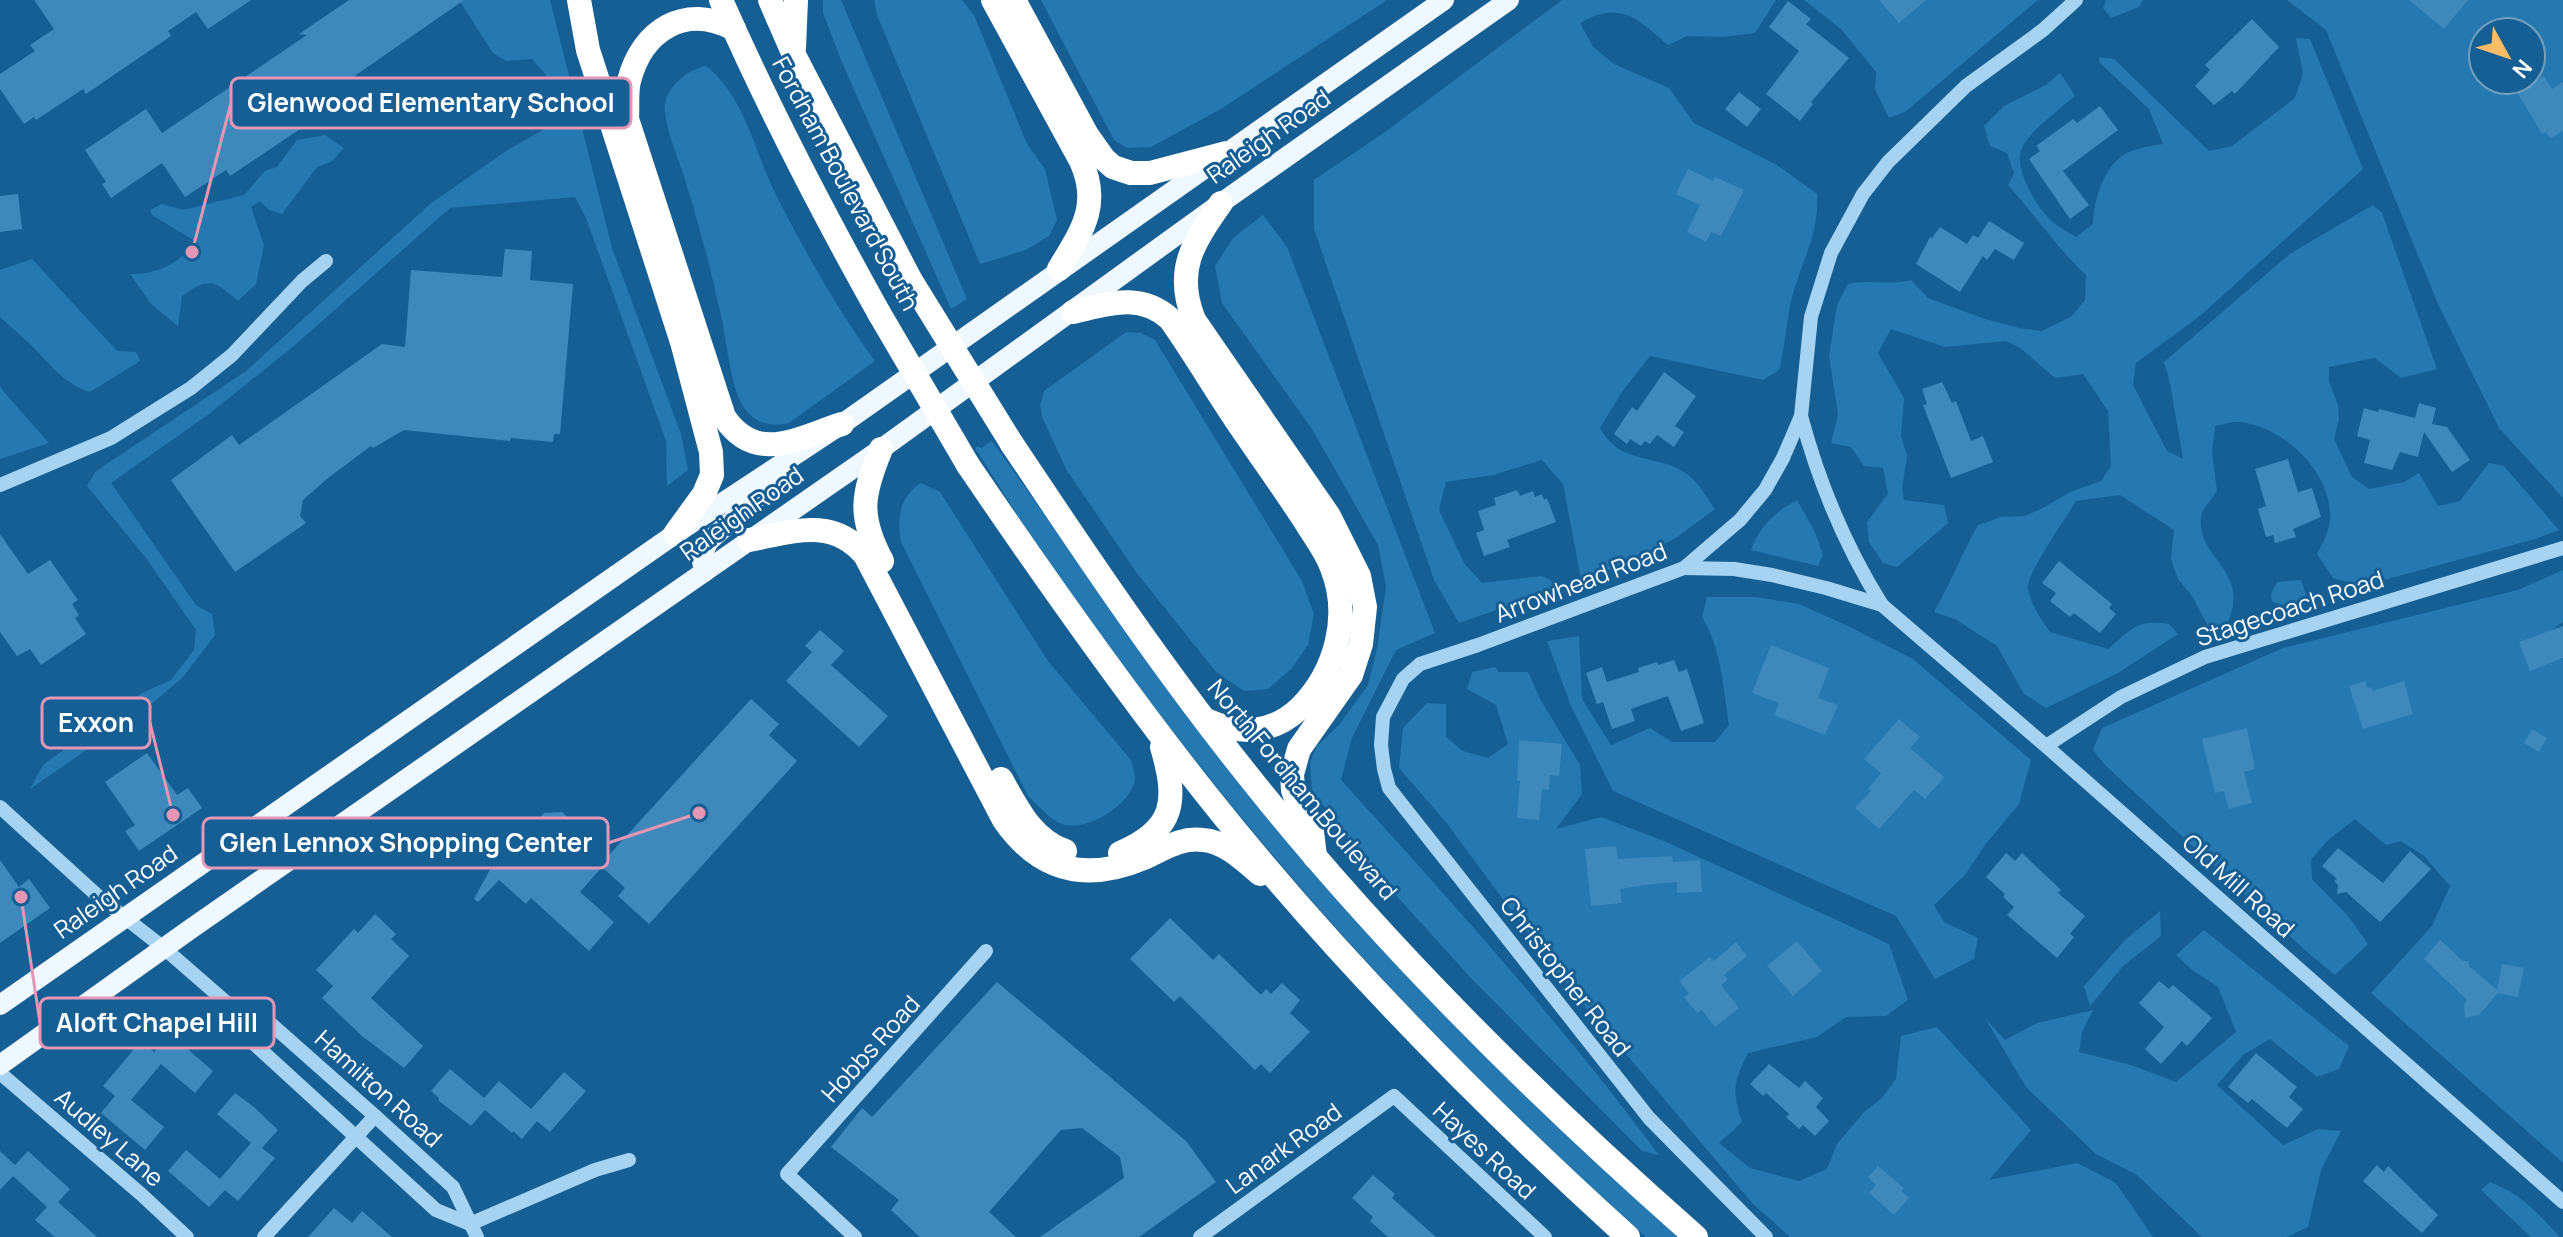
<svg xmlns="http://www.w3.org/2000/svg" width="2563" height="1237" font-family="Manrope,sans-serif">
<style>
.green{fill:#2578b0;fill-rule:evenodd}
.building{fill:#3e88bb}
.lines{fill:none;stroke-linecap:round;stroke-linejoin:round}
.minor{stroke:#a6d3f1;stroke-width:14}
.major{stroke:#f0f8ff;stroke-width:20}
.highway{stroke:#fff;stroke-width:24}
.highway-bridge{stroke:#fff;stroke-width:24}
.labels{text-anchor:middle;stroke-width:6;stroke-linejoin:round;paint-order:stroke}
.street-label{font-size:24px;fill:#fff;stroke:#165f94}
.leader{fill:none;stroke:#e497b5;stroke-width:3}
.callout-dot{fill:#e497b5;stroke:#165f94;stroke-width:3}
.callout{fill:#165f94;stroke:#e497b5;stroke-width:3}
.callout-label{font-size:26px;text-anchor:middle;font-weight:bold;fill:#fff}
</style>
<rect width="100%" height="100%" fill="#165f94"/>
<g class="green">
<polygon points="459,0 550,0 612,248 681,434 688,470 667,486 666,441 586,218 575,197 450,208 295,345 209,414 111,483 196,605 212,614 215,635 183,677 143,711 30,789 43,765 142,693 171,680 194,650 196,630 146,558 87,486 96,471 246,371 430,204 509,149 550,126 559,114 552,82 532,59 506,61 493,53"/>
<polygon points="823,0 841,0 967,299 951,309 841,60 823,13"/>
<polygon points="874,0 962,0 974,15 1027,144 1045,169 1057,220 1049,236 1026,250 980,264 877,15"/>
<polygon points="1041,0 1387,0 1221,109 1151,147 1127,148 1114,140"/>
<path d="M1562 0H1776L1755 33 1723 37 1687 36 1668 45C1637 18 1620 0 1580 23L1593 47 1614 64 1669 88 1694 123 1777 165 1817 194C1820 235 1800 263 1791 302 1786 324 1785 347 1779 370L1763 380 1650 356 1622 392 1600 428C1621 468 1664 452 1692 478 1701 487 1708 499 1715 509L1677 537 1634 562 1581 579 1563 484 1542 460 1493 475 1446 482 1439 510 1464 563 1482 583 1542 576 1558 584 1540 595 1459 623 1434 580 1314 229V180L1385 132Z"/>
<polygon points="1804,0 2038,0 1905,112 1889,118 1875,89 1876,72 1841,29"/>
<polygon points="2106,0 2143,0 2139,7 2111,18 2103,8"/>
<path d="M2287 0H2563V498L2499 428 2438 304 2326 30ZM2483 32H2531V80H2483Z"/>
<path d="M2296 38 2310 39 2363 169 2201 315 2136 363 2133 385 2167 451 2183 459 2170 383 2164 362 2291 253 2373 205 2382 213 2437 369 2401 378 2375 358 2329 367V381L2338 405 2339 419 2334 439 2352 477 2369 489 2404 482 2419 473 2438 506 2460 501 2489 463 2504 466 2559 530 2535 539 2362 586 2333 578 2317 554C2324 541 2331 529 2330 513 2328 469 2283 427 2240 422 2232 421 2223 425 2215 426L2212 452 2217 491C2212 499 2202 509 2201 517 2196 560 2252 568 2227 625L2209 628 2192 596 2178 579 2171 559 2174 530 2120 495 2076 501C2067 517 2026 574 2028 588 2030 604 2041 619 2050 632L2108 649C2132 629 2136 619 2169 624L2178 634 2118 673 2046 708 2024 694 1997 646 1955 619 1934 612C1951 583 1962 553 1978 525L2001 517 2025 516 2045 507 2070 492 2101 481 2111 466 2108 411 2083 374 2055 378 2020 348 2006 341 1945 347 1891 329 1878 353 1904 398 1901 436 1907 456 1902 489 1904 500 1944 505 1948 523 1897 567 1883 563 1869 542 1867 522 1888 494 1883 468 1864 466 1851 447 1831 443 1838 414 1829 356 1837 305 1848 284C1869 279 1889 286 1911 280L1928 298 1985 319 2019 328 2041 331 2071 317 2085 300 2086 275C2057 248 2035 215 2008 185L2014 173 2007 153 1990 146 1984 126 2004 106 2046 85 2060 73 2075 96C2060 109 2028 132 2021 150 2014 171 2039 211 2054 223 2061 228 2069 233 2076 237L2093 224C2094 200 2103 168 2125 154 2135 148 2152 146 2163 144L2149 109 2100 63 2099 57 2114 59 2209 151 2232 146 2295 98 2303 74Z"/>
<path d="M706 66C745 97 754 150 775 193 803 248 838 311 875 361L789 423C771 427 757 424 745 409 731 391 727 343 722 320 712 274 700 228 686 183 680 162 667 134 665 112 662 90 686 70 706 66Z"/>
<path d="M325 135 344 148 331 162 317 167 282 214 269 210 260 201 251 207 264 245 256 284 238 301C213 280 210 277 182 296L178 326 152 305 130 274C162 274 175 263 198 243L152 215 150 210 162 204 183 210 244 195 265 171 277 167 297 140Z"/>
<path d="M1263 215 1287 247 1435 633 1396 650 1352 738 1341 780C1451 901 1562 1024 1659 1155L1642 1151 1470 977 1374 871 1312 791 1310 762 1317 746 1339 725 1368 685 1377 649 1386 586 1378 545 1312 429 1222 303 1215 266 1233 238Z"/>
<path d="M32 259 117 351 136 352 140 361 90 392C65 385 51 365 34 348 23 337 11 327 0 317V270Z"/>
<polygon points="1126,332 1141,333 1155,340 1302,581 1314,614 1308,645 1292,668 1268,689 1244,691 1216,672 1136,572 1066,469 1043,419 1040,405 1044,391"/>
<polygon points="0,386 4,392 49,443 0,459"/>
<path d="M992 441 1172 694 1679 1237H1646C1454 1066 1281 879 1128 672 1103 639 1077 605 1053 570 1026 530 1001 489 975 448L978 446 981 448Z"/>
<path d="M921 483 940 492 1048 661 1131 760C1132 765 1135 773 1135 778 1133 804 1086 833 1062 824 1050 820 1037 804 1028 796L901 542C897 518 899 497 921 483Z"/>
<path d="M1797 500 1814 530 1823 554 1818 566 1751 550C1759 527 1776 511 1797 500Z"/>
<polygon points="2563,570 2563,622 2549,632 2563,660 2563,1163 2371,993 2432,926 2450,886 2424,856 2401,841 2386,845 2355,819 2328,840 2311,860 2312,879 2348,916 2368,944 2335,975 2307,952 2105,765 2093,750 2102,728 2283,648 2518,590"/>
<polygon points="2301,580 2306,595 2294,607 2272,602 2271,594 2277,582"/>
<path d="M1707 597H1756L1799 604 1846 625 1913 659 2031 760 2019 804 1985 845 1965 875 1934 905 1944 922 1978 938 1974 959 1935 979 1896 916 1613 791 1571 706 1547 641 1579 636 1582 699 1611 745 1650 728 1672 742H1715L1729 725C1723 688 1722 650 1702 617Z"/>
<path d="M1495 667 1499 672H1528L1540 699 1580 765 1582 794 1556 829 1601 817 1664 841 1889 944 1908 1000 1886 1016 1846 1017 1817 1037 1748 1053C1733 1083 1732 1091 1742 1122L1719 1143 1750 1168 1799 1181 1827 1169 1837 1144 1864 1112 1881 1099 1896 1079 1901 1036 1937 1027 2031 1130 1989 1180 2077 1163 2116 1183 2153 1237H1790L1753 1204 1560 976 1445 821 1399 768 1403 728 1427 703 1446 704V737L1463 751 1488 758 1508 744 1496 705 1467 689 1472 672Z"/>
<polygon points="2160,911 2161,936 2123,966 2090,1006 2084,986 2125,940"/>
<polygon points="2204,930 2349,1046 2339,1069 2317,1077 2270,1039 2243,1055 2217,1085 2283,1145 2318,1129 2341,1131 2321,1170 2308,1227 2287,1237 2202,1237 2137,1175 2096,1154 2026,1087 1985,1018 2005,1040 2037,1023 2093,1010 2082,1032 2079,1052 2131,1065 2176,1082 2236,1032 2218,987 2191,969 2176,955"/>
<path d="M2490 1182C2523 1195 2536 1212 2560 1237H2531L2481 1190Z"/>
</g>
<g class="building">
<polygon points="34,0 251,0 208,29 196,12 168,31 171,36 86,94 83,89 36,120 34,117 24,124 0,89 0,74 35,51 30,45 54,29"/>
<polygon points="349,0 464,0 346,82 354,94 339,104 333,94 304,114 309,123 230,176 226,170 185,197 162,163 111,198 102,184 106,182 85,150 146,109 162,133 307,35 299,34"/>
<polygon points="1879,0 1926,0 1899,23"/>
<polygon points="2409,0 2468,0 2444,29"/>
<polygon points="1788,1 1811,19 1806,24 1849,58 1811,102 1813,104 1800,121 1766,94 1799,51 1769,27"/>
<polygon points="2252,19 2279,47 2235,94 2232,91 2214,105 2195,86 2210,70 2205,65"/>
<polygon points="2544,76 2552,89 2563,82 2563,131 2550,139 2546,132 2542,134 2517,92"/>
<polygon points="1739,92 1761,109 1747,127 1725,109"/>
<polygon points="2100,106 2118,130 2063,171 2089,205 2070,219 2029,159 2040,151 2036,146 2073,119 2077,123"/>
<polygon points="1688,169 1713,181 1715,177 1744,190 1721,236 1711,232 1706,242 1687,232 1700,205 1676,194"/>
<polygon points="18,194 22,229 0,232 0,196"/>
<polygon points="1989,221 2024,243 2014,260 1995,249 1987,260 1983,256 1960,292 1916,264 1930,237 1932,238 1940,227 1967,244 1973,235 1978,238"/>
<polygon points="505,249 532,251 530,280 573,284 560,434 554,434 553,442 511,438 510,441 404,430 373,448 371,446 328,478 303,500 300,516 306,523 235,572 171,480 232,435 239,445 382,344 405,347 411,270 502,277"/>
<polygon points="1664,372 1696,396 1675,426 1684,432 1674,447 1657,435 1650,444 1645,441 1641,446 1630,439 1627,444 1614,434 1632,407 1637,411"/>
<polygon points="1942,382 1952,403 1956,401 1971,441 1983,436 1993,462 1951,478 1923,405 1927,404 1922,389"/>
<polygon points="2419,403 2436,408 2432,424 2447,427 2470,460 2452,472 2424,432 2418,457 2400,452 2392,470 2364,463 2370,440 2357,436 2364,408 2378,412 2379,409 2415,418"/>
<polygon points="2288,459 2298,492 2312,488 2321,517 2293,529 2296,537 2275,543 2273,535 2266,537 2258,509 2266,506 2255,469"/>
<polygon points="1517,490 1520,496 1533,491 1535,497 1542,494 1544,500 1547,498 1556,522 1507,540 1510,547 1484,556 1476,533 1484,530 1478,511 1496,505 1494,498"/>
<polygon points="0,534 28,574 50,560 78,600 72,604 79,615 75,618 86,634 41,665 30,649 17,656 0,632"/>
<polygon points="2059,561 2112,604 2109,608 2116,614 2100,633 2074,613 2070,617 2050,601 2056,593 2042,583"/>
<polygon points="2563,626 2563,658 2530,671 2519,642"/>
<polygon points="820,630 844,651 831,665 888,716 859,747 786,681 812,652 805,646"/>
<polygon points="1771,645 1829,668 1818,698 1838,705 1825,735 1774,715 1779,703 1752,693"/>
<polygon points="1674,660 1679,672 1687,669 1704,723 1681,731 1668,696 1631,709 1635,721 1612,729 1603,702 1597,704 1586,673 1602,667 1607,682 1639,672 1638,668 1657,662 1658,665"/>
<polygon points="2365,681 2368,688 2371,687 2373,691 2404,681 2413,714 2363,729 2349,686"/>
<polygon points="751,699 779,724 769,735 797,761 649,924 618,896 625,888 602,867 580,892 614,922 589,951 531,898 526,904 499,880 478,902 474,899 508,836 519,842 544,813 562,812 609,855"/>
<polygon points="1899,719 1920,737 1910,748 1944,777 1925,799 1914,790 1879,829 1855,808 1871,791 1868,789 1881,773 1864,759"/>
<polygon points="2247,728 2255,769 2244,772 2252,803 2229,809 2224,791 2215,793 2202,739"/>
<polygon points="2532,729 2547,738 2539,752 2524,743"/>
<polygon points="1519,740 1562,744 1559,776 1550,775 1549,790 1542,789 1539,820 1517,818 1520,781 1517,781"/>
<polygon points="147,753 177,795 188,788 202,808 139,851 125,831 135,825 105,782"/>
<polygon points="1616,846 1618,859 1672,856 1673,862 1700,860 1702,892 1677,893 1677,882 1645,885 1620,889 1622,903 1591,906 1585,849"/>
<polygon points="2338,848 2383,883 2410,851 2431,869 2380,922 2346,892 2337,894 2338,885 2334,881 2337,879 2322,866"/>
<polygon points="2006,853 2015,861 2022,853 2061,890 2058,893 2085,916 2070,934 2074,937 2057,958 2007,915 2014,907 2003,897 2005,894 1986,877"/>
<polygon points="0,860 19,887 29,879 50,908 0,943"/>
<polygon points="375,914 396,934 391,939 409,956 371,998 423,1046 404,1068 362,1036 322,998 333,986 316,970 354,929 358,933"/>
<polygon points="1170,918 1213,960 1219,954 1261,995 1266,989 1271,994 1282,983 1300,1000 1290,1013 1310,1032 1270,1073 1261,1064 1255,1070 1180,996 1174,1002 1130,959"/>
<polygon points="2440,940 2463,961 2469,961 2469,966 2497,990 2502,964 2524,968 2518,997 2498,993 2479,1015 2465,1018 2464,1004 2467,1000 2424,959"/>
<polygon points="1797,941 1822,971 1793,996 1767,966"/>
<polygon points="1736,942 1747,956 1724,975 1728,980 1721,985 1739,1008 1715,1027 1702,1010 1697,1013 1684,997 1689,993 1679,981 1710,957 1714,961"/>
<polygon points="2159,981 2169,989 2173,985 2212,1018 2187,1046 2182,1041 2161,1064 2145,1049 2164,1027 2139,1003"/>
<polygon points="997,982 1186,1141 1216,1182 1139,1237 1040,1237 1124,1178 1120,1157 1082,1128 1061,1130 989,1212 1016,1237 920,1237 891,1210 899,1200 831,1147 862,1108 872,1117"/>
<polygon points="170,1034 213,1071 195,1093 161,1064 131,1100 164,1127 145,1150 101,1113 115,1096 103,1086 141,1041 154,1052"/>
<polygon points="2256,1053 2297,1087 2289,1097 2303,1109 2287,1128 2252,1099 2248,1103 2228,1087"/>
<polygon points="1769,1064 1799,1088 1805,1081 1823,1098 1816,1107 1829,1121 1815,1136 1803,1125 1799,1129 1786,1117 1789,1114 1766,1093 1763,1096 1750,1084"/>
<polygon points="450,1069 484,1098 499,1081 531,1109 564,1072 586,1091 550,1132 537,1121 522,1139 513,1131 512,1133 485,1110 471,1126 438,1100 439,1098 431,1091"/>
<polygon points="235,1093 254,1107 278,1130 262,1148 275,1158 238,1201 225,1190 209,1207 168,1171 186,1150 220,1179 251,1143 217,1114"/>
<polygon points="0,1151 15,1165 28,1151 70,1189 58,1202 97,1237 55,1237 35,1220 47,1207 13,1176 0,1190"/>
<polygon points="2377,1165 2384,1172 2388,1166 2438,1215 2422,1233 2363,1181"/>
<polygon points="1878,1166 1904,1188 1901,1191 1909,1198 1894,1215 1869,1193 1876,1185 1868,1177"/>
<polygon points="1373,1175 1395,1194 1392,1198 1436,1237 1388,1237 1370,1221 1373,1217 1352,1198"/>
<polygon points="334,1208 352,1223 362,1211 392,1237 308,1237"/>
</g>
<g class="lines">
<g class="minor">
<path d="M1801 416C1819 483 1845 546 1882 605"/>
<polyline points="0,485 111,438 191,388 232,355 302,281 326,261"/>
<polyline points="1684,568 1734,569 1772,575 1826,588 1882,605 2046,746 2563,1202"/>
<polyline points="2046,746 2121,697 2205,657 2563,548"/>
<polyline points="0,807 100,898 165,949 235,1010 271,1024 375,1116 453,1187 477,1237"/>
<polyline points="235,1010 250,1040 355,1136 436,1210 470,1224"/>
<polyline points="0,1073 142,1195 187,1237"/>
<polyline points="470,1224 595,1170 629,1160"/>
<polyline points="264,1237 375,1116"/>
<polyline points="855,1237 787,1174 986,951"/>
<polyline points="1200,1237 1394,1096 1545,1237"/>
<polyline points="1766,1237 1649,1118 1389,788 1384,769 1381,745 1383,717 1403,679 1420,664 1478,645 1684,568 1740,520 1765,490 1783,458 1801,416 1811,317 1831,253 1863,194 1888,162 1966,86 2043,30 2076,0"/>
</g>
<g class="major">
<polyline points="704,572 701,556 709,541 778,479"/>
<polyline points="0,1005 675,534 842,424 1444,0"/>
<polyline points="0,1065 192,928 881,449 1221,203 1509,0"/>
</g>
<g class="highway">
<polyline points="579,0 588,50 682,342 711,452 712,475 704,494 675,534"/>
<path d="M721 0C768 107 822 211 879 313"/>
<polyline points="770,0 794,55 910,279"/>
<path d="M993 0 1081 161C1101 205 1082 231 1059 269"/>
<polyline points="1014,0 1087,135 1104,159 1113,167 1131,173 1150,173 1226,153"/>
<path d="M734 29C685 3 642 30 629 81 626 93 628 107 627 119L724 417C756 465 798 438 842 424"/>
<polyline points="794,48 796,0"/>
<path d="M1221 203C1193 243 1174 270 1194 320L1329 516 1359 576 1365 607 1361 644 1351 675 1299 749 1292 774 1293 790 1299 807 1311 823 1315 857"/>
<path d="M1073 312C1108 304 1140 292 1170 319 1197 357 1220 398 1247 436 1266 464 1286 492 1305 521 1314 536 1326 551 1332 568 1351 616 1336 672 1300 708 1271 735 1240 735 1206 720"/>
<path d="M1012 444C1088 558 1164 671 1250 778 1381 943 1538 1098 1696 1237"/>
<path d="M881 449C862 495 858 516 882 561"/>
<path d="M968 465C1044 577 1122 688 1206 794 1333 954 1477 1100 1628 1237"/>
<path d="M749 540C792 532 832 516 865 555L1004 820C1040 872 1087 882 1144 858 1164 849 1181 837 1203 840 1224 841 1245 861 1260 874"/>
<path d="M1001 779C1017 807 1032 840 1065 851"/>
<path d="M1120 853C1177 829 1177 799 1162 747"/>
</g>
<g class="highway-bridge">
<polyline points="910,279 1012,444"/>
<polyline points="879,313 968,465"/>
</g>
</g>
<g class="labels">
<g class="street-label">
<text transform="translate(1269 137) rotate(-35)" y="8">Raleigh Road</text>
<text transform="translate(845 184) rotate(62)" y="8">Fordham Boulevard South</text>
<text transform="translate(742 514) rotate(-35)" y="8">Raleigh Road</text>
<text transform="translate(1581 583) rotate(-21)" y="8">Arrowhead Road</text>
<text transform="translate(2290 609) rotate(-18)" y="8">Stagecoach Road</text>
<text transform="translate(1302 790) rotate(50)" y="8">North Fordham Boulevard</text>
<text transform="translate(2238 886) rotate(42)" y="8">Old Mill Road</text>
<text transform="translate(116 892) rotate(-35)" y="8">Raleigh Road</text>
<text transform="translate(1565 977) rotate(52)" y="8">Christopher Road</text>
<text transform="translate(871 1049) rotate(-48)" y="8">Hobbs Road</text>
<text transform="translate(378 1089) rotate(42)" y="8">Hamilton Road</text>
<text transform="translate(109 1138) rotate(41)" y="8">Audley Lane</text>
<text transform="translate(1284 1149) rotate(-36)" y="8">Lanark Road</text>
<text transform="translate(1484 1151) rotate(43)" y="8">Hayes Road</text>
</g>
</g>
<path class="leader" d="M192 252L231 103M173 815L150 723M699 813L608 843M21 897L40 1023"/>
<g class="callout-dot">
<circle cx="192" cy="252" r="8"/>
<circle cx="173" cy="815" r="8"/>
<circle cx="699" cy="813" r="8"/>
<circle cx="21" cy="897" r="8"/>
</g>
<g class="callout">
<rect x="231" y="78" width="400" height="50" rx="8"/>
<rect x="42" y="698" width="108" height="50" rx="8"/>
<rect x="203" y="818" width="405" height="50" rx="8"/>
<rect x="40" y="998" width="234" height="50" rx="8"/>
</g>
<g class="callout-label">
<text x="431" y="112">Glenwood Elementary School</text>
<text x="96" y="732">Exxon</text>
<text x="406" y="852">Glen Lennox Shopping Center</text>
<text x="157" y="1032">Aloft Chapel Hill</text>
</g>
<g transform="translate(2507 56) rotate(130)"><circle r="38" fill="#165f94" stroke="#739fbf" stroke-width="2"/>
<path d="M0-6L14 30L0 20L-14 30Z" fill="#ffbc66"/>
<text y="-12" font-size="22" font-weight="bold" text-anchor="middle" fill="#ffffff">N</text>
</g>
</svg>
